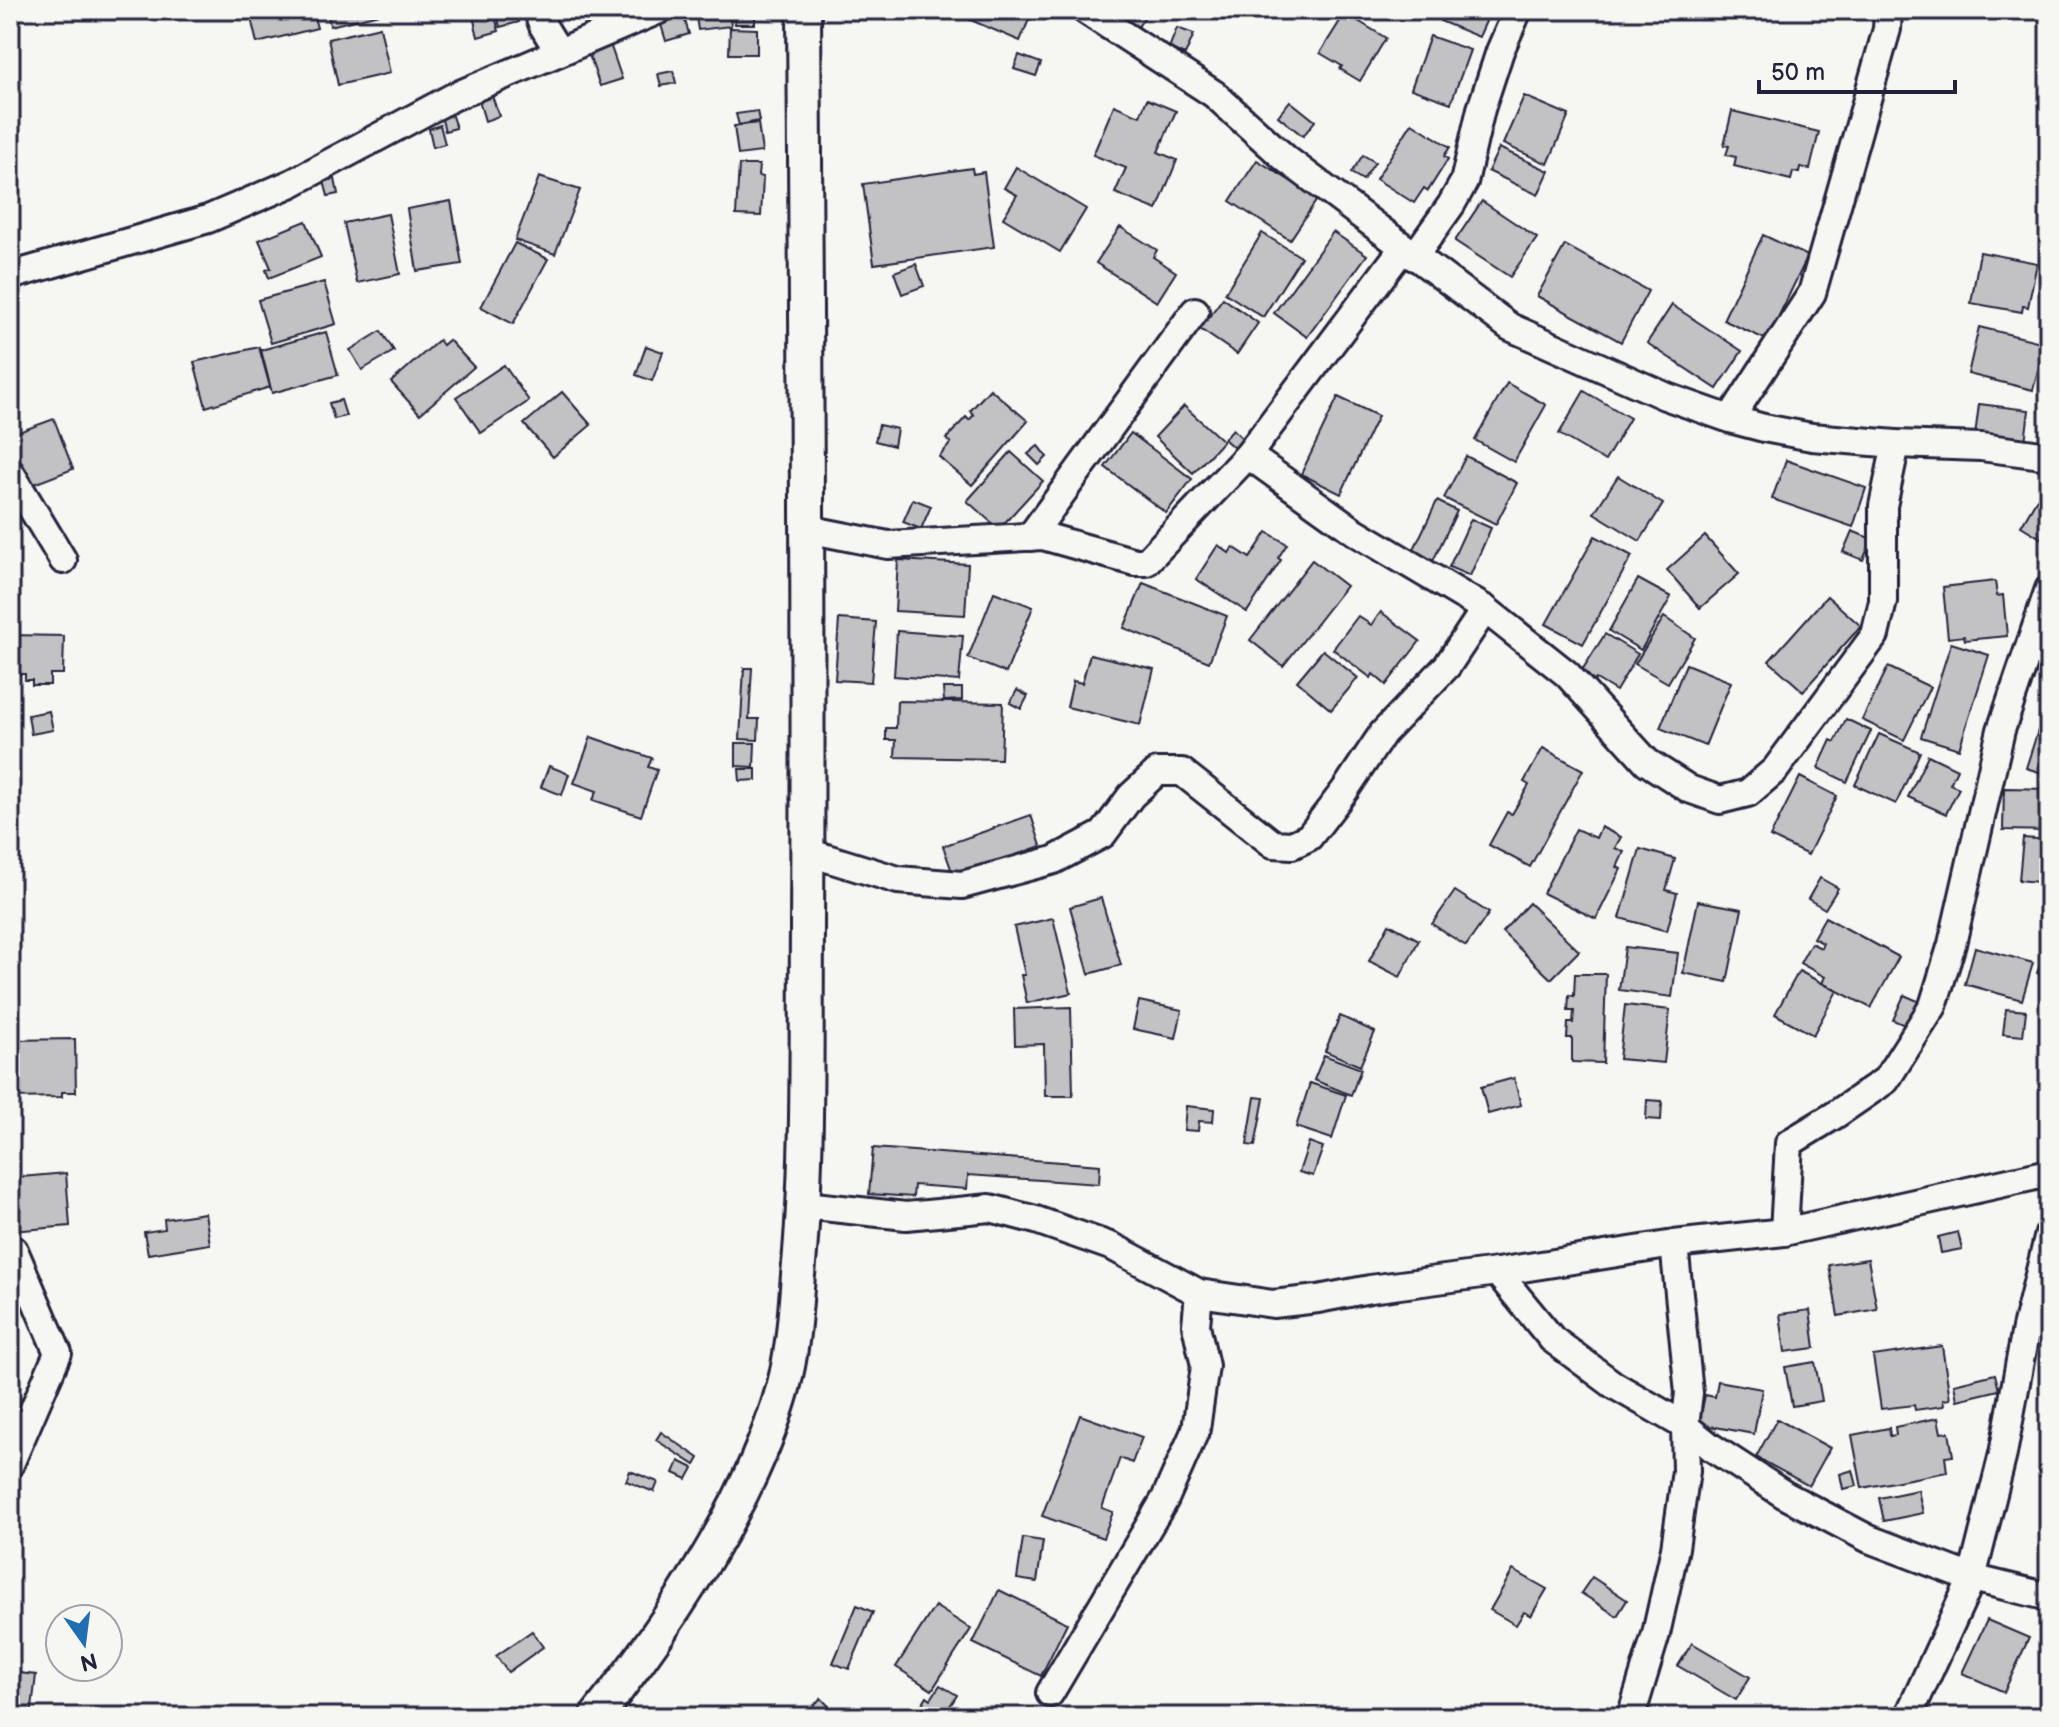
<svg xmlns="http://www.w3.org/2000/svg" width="2059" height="1727" font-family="'Balsamiq Sans',sans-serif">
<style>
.building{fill:#c2c2c4;stroke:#22223b;stroke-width:2}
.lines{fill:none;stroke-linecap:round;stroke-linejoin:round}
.minor-casing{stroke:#22223b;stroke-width:32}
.major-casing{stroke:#22223b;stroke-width:38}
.minor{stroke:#f6f6f2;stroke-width:26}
.major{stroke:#f6f6f2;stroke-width:32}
</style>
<rect width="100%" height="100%" fill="#f6f6f2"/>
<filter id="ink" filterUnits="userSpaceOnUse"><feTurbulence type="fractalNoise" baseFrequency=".0125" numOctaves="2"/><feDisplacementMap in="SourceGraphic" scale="16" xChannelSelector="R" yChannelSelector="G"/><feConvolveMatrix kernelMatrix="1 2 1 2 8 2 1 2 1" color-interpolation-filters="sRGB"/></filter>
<g filter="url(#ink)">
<g class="building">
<polygon points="249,10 312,10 317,28 257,43"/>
<polygon points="327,10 378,10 379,14 330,26"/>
<polygon points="493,10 499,31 478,37 473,16"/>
<polygon points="496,10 516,10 519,22 500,27"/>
<polygon points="673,10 682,10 689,34 666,41 658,15"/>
<polygon points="695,10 729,10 731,26 698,30"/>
<rect x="735" y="10" width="20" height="14"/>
<polygon points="956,10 1033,10 1020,41 954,13"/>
<polygon points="1103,10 1149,10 1136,30"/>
<polygon points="1445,10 1491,10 1479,37 1440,21"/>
<polygon points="1345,13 1386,38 1360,81 1340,69 1342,66 1320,53"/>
<polygon points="380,27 390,73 338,85 328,39"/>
<polygon points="730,28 757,29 757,54 729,54"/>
<polygon points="1177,28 1194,34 1185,55 1169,48"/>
<polygon points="1430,36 1470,50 1451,103 1411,89"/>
<polygon points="610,44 622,79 600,86 588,52"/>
<polygon points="1019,55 1041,63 1036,76 1014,69"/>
<polygon points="673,71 676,83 661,86 658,74"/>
<polygon points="490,90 499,116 485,121 477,94"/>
<polygon points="1524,96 1569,115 1548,164 1503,144"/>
<polygon points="1147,99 1176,111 1158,152 1177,160 1157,210 1115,193 1126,168 1093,155 1114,105 1140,116"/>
<polygon points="1290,101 1315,121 1303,136 1278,116"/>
<polygon points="757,111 759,121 739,125 736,114"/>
<polygon points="1732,111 1819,132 1810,169 1800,167 1799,173 1793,172 1791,180 1734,166 1736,157 1726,155 1729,146 1724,145"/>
<polygon points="451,113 456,128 445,131 441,116"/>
<polygon points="758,123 762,152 738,155 734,126"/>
<polygon points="1412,123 1450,147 1444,156 1448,159 1428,191 1424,188 1414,203 1376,179"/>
<polygon points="440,125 445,144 433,147 429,129"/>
<polygon points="1499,148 1549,171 1538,195 1488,171"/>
<polygon points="1363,155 1375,162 1363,180 1351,173"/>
<polygon points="1257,160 1318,198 1290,240 1230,201"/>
<polygon points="739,165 759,165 758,176 763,177 761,216 736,215"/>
<polygon points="1016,167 1086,209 1060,252 1003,218 1017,195 1004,188"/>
<polygon points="972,168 973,174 984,172 994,247 874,264 863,184"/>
<polygon points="539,177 580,190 555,254 515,240"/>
<polygon points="335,179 338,194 328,196 324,181"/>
<polygon points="451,201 462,264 417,271 407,209"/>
<polygon points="1482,201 1537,238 1510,277 1455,241"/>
<polygon points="388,214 400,274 357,283 344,223"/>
<polygon points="306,221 321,257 269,278 266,270 271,268 259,240"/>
<polygon points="1120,227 1157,250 1153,257 1176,272 1157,302 1096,263"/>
<polygon points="1333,232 1367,255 1307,337 1274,313"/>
<polygon points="1262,233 1301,257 1263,317 1225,293"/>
<polygon points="1763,235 1808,256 1767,340 1723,320"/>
<polygon points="515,243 548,259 513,324 481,307"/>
<polygon points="1565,245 1648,291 1621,342 1537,296"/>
<polygon points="1980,252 2037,263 2028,307 2023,306 2022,312 1971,303"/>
<polygon points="916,264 924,286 902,294 894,272"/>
<polygon points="324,282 336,324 271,343 258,300"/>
<polygon points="1223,298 1258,323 1237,354 1200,329"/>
<polygon points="1672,305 1742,351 1717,389 1647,343"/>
<polygon points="1979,327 2045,343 2033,390 1968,374"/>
<polygon points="381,331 394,351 362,370 350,350"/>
<polygon points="326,332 338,375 272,393 261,350"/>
<polygon points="439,340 443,345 449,340 474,367 420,414 391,382"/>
<polygon points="646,346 663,352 652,381 636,375"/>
<polygon points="259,347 270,387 206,407 194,362"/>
<polygon points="504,365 529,401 481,433 456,397"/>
<polygon points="1507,383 1546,405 1514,462 1475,440"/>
<polygon points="990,389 1028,421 972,485 939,457 951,443 946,439 966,417 969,420 974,415 970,411"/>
<polygon points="1584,391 1630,418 1605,461 1559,434"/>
<polygon points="562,392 591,425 553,457 524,424"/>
<polygon points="1338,397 1378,416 1341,494 1301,474"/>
<polygon points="341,400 346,416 334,419 329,403"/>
<polygon points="1979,404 2029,410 2025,442 1975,436"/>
<polygon points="1184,406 1223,441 1193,473 1155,437"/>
<polygon points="54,419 73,469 29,486 10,435"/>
<polygon points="879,425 897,429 894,446 875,441"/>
<polygon points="1233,429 1243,439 1234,448 1224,439"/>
<polygon points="1131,433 1192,479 1166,513 1105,467"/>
<polygon points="1038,446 1047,457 1039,465 1028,454"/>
<polygon points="1011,452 1043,481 999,529 967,501"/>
<polygon points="1466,456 1517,483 1496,524 1444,498"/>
<polygon points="1786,460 1866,488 1853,527 1772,499"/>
<polygon points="1618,476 1663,504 1640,541 1594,513"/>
<polygon points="2048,480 2049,481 2049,543 2021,526"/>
<polygon points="913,499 931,506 921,529 903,522"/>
<polygon points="1437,501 1457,511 1433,561 1413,551"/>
<polygon points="1471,519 1491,528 1470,576 1449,567"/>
<polygon points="1852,531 1872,539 1863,560 1843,552"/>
<polygon points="1267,532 1287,544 1278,558 1281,560 1247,612 1196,579 1218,545 1229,553 1233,547 1250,558"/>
<polygon points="1595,536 1632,556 1583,644 1546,624"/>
<polygon points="1705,536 1739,574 1700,608 1667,570"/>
<polygon points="898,560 968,564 965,615 895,611"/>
<polygon points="1312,560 1346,586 1283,666 1250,640"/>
<polygon points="1638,579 1671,597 1641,650 1609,631"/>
<polygon points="1995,581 1997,596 2003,595 2007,636 1965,640 1964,636 1948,638 1943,587"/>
<polygon points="1143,583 1227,616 1209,662 1124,628"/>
<polygon points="994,592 1033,607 1006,673 968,658"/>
<polygon points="1827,596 1861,626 1803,691 1769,661"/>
<polygon points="1381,612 1420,641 1386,685 1373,674 1371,678 1333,649 1358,616 1371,625"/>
<polygon points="1664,617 1695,638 1668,683 1635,664"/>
<polygon points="839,619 876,622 871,682 835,680"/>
<polygon points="897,631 963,636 959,681 894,676"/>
<polygon points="1605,634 1638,654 1616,691 1596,679 1593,683 1579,675"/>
<polygon points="10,635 64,636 63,674 50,674 50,685 32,685 32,680 25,680 25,674 10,674"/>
<polygon points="1951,643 1989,655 1959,749 1921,737"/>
<polygon points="1323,650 1358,678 1331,710 1297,681"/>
<polygon points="1090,654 1154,669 1140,725 1067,707 1073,681 1082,683"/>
<polygon points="1686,664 1731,682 1705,746 1660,728"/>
<polygon points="1888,667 1930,687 1904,740 1862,720"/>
<polygon points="744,668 752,668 749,719 759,719 758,740 740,739"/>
<polygon points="943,688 962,688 962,700 944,701"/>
<polygon points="1017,690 1028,696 1021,709 1010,703"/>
<polygon points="897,701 1003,703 1001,759 895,757 896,740 886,740 886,728 896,728"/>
<polygon points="49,711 53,730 31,734 28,715"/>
<polygon points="1846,719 1871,731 1847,782 1818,768 1831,740 1835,742"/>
<polygon points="2041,721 2049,724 2049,775 2026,768"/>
<polygon points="1879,734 1920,752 1896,804 1855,785"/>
<polygon points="591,737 652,758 648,767 657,770 641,816 593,800 597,791 574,783"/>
<polygon points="736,743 755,743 754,767 736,766"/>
<polygon points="1543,748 1583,770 1530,867 1489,845 1507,812 1512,814 1529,785 1524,782"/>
<polygon points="1928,755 1957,769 1950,784 1959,788 1946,814 1908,797"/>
<polygon points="549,766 569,774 562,795 541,787"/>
<polygon points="739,769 756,769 756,780 740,781"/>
<polygon points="1800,777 1837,796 1808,855 1770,837"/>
<polygon points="2004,788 2049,789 2049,831 2003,830"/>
<polygon points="1031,815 1041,846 954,877 943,846"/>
<polygon points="1601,827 1621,837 1615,848 1624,852 1617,867 1621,869 1596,919 1543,893 1576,829 1596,838"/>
<polygon points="2023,838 2049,840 2049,883 2019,880"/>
<polygon points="1640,849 1675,859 1666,890 1677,893 1667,931 1620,918"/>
<polygon points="1820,878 1838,888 1825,909 1808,899"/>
<polygon points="1455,891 1489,913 1466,946 1432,924"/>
<polygon points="1101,898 1121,965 1089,974 1070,907"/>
<polygon points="1698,901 1742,909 1727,982 1683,973"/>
<polygon points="1529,903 1579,951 1551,979 1502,932"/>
<polygon points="2049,912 2049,953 2040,951"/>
<polygon points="1825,917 1899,957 1871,1008 1822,983 1825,977 1800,963 1811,943 1821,948 1823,943 1813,938"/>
<polygon points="1053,918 1071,993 1027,1003 1021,975 1025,975 1014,927"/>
<polygon points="1389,924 1419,940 1400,977 1369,961"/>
<polygon points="1625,947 1678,953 1672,997 1619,990"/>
<polygon points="1975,947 2033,963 2022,1000 1965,984"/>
<polygon points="2043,958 2049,960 2049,978 2037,973"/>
<polygon points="1799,971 1837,991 1813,1035 1775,1014"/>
<polygon points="1575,974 1606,974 1603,1063 1572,1062 1572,1038 1567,1038 1568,1023 1573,1023 1574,1011 1568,1011 1569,995 1574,996"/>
<polygon points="1904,995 1918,1001 1907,1026 1893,1020"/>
<polygon points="1139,1001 1182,1010 1176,1038 1133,1029"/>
<polygon points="1625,1005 1670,1010 1664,1063 1619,1059"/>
<polygon points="1071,1007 1073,1096 1045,1096 1044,1044 1015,1045 1014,1009"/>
<polygon points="2006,1009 2026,1011 2023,1036 2003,1034"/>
<polygon points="1340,1016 1375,1032 1360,1066 1325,1051"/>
<polygon points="75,1039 76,1092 62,1092 62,1097 10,1098 10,1040"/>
<polygon points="1324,1055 1361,1069 1351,1095 1314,1080"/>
<polygon points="1514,1078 1521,1105 1488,1114 1481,1087"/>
<polygon points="1310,1083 1346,1095 1332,1139 1296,1127"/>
<polygon points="1255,1097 1264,1098 1255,1146 1247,1145"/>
<polygon points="1647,1100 1662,1101 1661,1120 1646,1119"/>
<polygon points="1186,1106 1214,1109 1213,1122 1199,1121 1198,1131 1184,1130"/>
<polygon points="1309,1142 1323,1147 1313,1176 1299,1172"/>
<polygon points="873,1148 1100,1165 1099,1184 968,1175 967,1189 914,1185 913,1197 869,1194"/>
<polygon points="66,1173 70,1226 12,1231 10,1178"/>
<polygon points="205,1213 210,1244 148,1254 144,1232 165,1229 164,1219"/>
<polygon points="1958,1232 1962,1249 1941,1253 1938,1237"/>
<polygon points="1868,1259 1877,1309 1838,1316 1829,1265"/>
<polygon points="1810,1310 1815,1348 1785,1352 1780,1314"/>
<polygon points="1942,1346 1950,1399 1943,1400 1944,1406 1915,1410 1914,1405 1881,1409 1873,1356"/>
<polygon points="1815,1362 1822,1401 1792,1406 1785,1367"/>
<polygon points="1995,1374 1999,1390 1957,1400 1954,1384"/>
<polygon points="1718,1381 1762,1389 1754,1434 1699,1424 1705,1395 1715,1397"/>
<polygon points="1080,1415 1142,1437 1132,1463 1120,1458 1102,1508 1113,1512 1103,1538 1042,1516"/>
<polygon points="1938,1418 1941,1433 1949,1432 1953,1456 1945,1457 1947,1472 1862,1488 1852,1435 1889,1428 1890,1436 1896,1435 1895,1427"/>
<polygon points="1777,1419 1830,1448 1809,1486 1756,1457"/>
<polygon points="661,1432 699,1458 695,1465 656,1440"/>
<polygon points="679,1461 693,1468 687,1479 674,1473"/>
<polygon points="1853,1470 1857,1486 1843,1489 1840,1474"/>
<polygon points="630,1471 658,1482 654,1492 626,1481"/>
<polygon points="1918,1490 1923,1513 1884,1521 1879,1498"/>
<polygon points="1023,1538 1043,1541 1037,1582 1017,1579"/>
<polygon points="1513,1570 1547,1589 1531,1616 1524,1612 1516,1625 1490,1610"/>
<polygon points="1592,1577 1627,1600 1617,1616 1581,1593"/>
<polygon points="999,1590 1067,1623 1041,1676 973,1643"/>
<polygon points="857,1605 873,1612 849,1669 833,1663"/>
<polygon points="935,1606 971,1629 932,1690 896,1667"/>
<polygon points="1987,1620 2029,1638 2004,1692 1962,1673"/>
<polygon points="532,1631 543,1647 508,1672 496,1656"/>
<polygon points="1692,1643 1750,1677 1736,1700 1678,1666"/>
<polygon points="10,1672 36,1675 31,1717 10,1717"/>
<polygon points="940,1685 957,1695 943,1717 922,1704 927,1696 931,1699"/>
<polygon points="821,1698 839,1717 816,1717 809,1710"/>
</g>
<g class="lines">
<defs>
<g id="minor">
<polyline points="537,10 543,26 559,52"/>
<polyline points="1085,10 1214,94 1286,159 1510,327 1665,396 1730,419 1764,428 1812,437 1896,444 1981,447 2049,456"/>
<polyline points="1414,257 1451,205 1464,182 1481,109 1500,51 1518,10"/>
<polyline points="10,276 208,219 292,183 453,97 659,10"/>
<polyline points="1730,419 1812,293 1887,29 1888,10"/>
<polyline points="1248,455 1354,531 1485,609 1567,674 1647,762 1689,789 1720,800 1748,793 1775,770 1875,635 1883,601 1883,506 1896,444"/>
<polyline points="10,472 63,560"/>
<polyline points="807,529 888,545 1043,536 1135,562 1146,562 1248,455 1403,248"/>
<polyline points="1030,537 1195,311"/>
<polyline points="807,852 898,880 962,885 1054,860 1103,834 1131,796 1157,772 1182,772 1273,844 1292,845 1309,837 1345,790 1383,733 1447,666 1485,609"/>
<polyline points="805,1205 906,1216 990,1208 1036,1220 1113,1247 1199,1293 1273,1304 1318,1299 1370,1289 1497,1272 1674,1244 1784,1232 2049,1173"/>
<polyline points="1784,1232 1789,1143 1835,1115 1886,1080 1933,1006 1952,944 2001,730 2049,589"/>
<polyline points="1497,1272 1552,1339 1614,1385 1685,1426 1711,1447 1785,1495 1869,1539 1972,1578 2049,1597"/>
<polyline points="10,1464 58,1353 14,1250"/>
<polyline points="1050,1693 1165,1499 1196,1429 1205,1366 1196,1325 1199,1293"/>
<polyline points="1631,1717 1656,1634 1675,1548 1686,1471 1685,1426 1689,1393 1674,1244"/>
<polyline points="1908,1717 1972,1578 2003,1454 2026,1328 2049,1234"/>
</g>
<path id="major" d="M596 1717C670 1623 750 1505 783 1388 793 1351 795 1313 798 1275 809 1160 806 1045 807 930 809 623 806 317 804 10"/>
</defs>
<use href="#minor" class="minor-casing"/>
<use href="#major" class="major-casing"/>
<use href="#minor" class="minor"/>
<use href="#major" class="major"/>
</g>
</g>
<rect width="2059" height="1727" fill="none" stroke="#f6f6f2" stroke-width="40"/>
<rect x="20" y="20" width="2019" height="1687" fill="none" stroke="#22223b" stroke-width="3" filter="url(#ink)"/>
<g transform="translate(84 1643) rotate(166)"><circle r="38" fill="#f6f6f2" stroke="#a1a1a9" stroke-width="2"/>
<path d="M0-6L14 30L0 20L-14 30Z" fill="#1f6fb2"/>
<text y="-12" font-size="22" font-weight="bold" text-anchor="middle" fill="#22223b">N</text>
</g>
<path d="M1759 80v12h196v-12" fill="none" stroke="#22223b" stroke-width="4"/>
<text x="1771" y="80" font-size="24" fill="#22223b" stroke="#f6f6f2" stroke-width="6" paint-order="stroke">50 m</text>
</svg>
